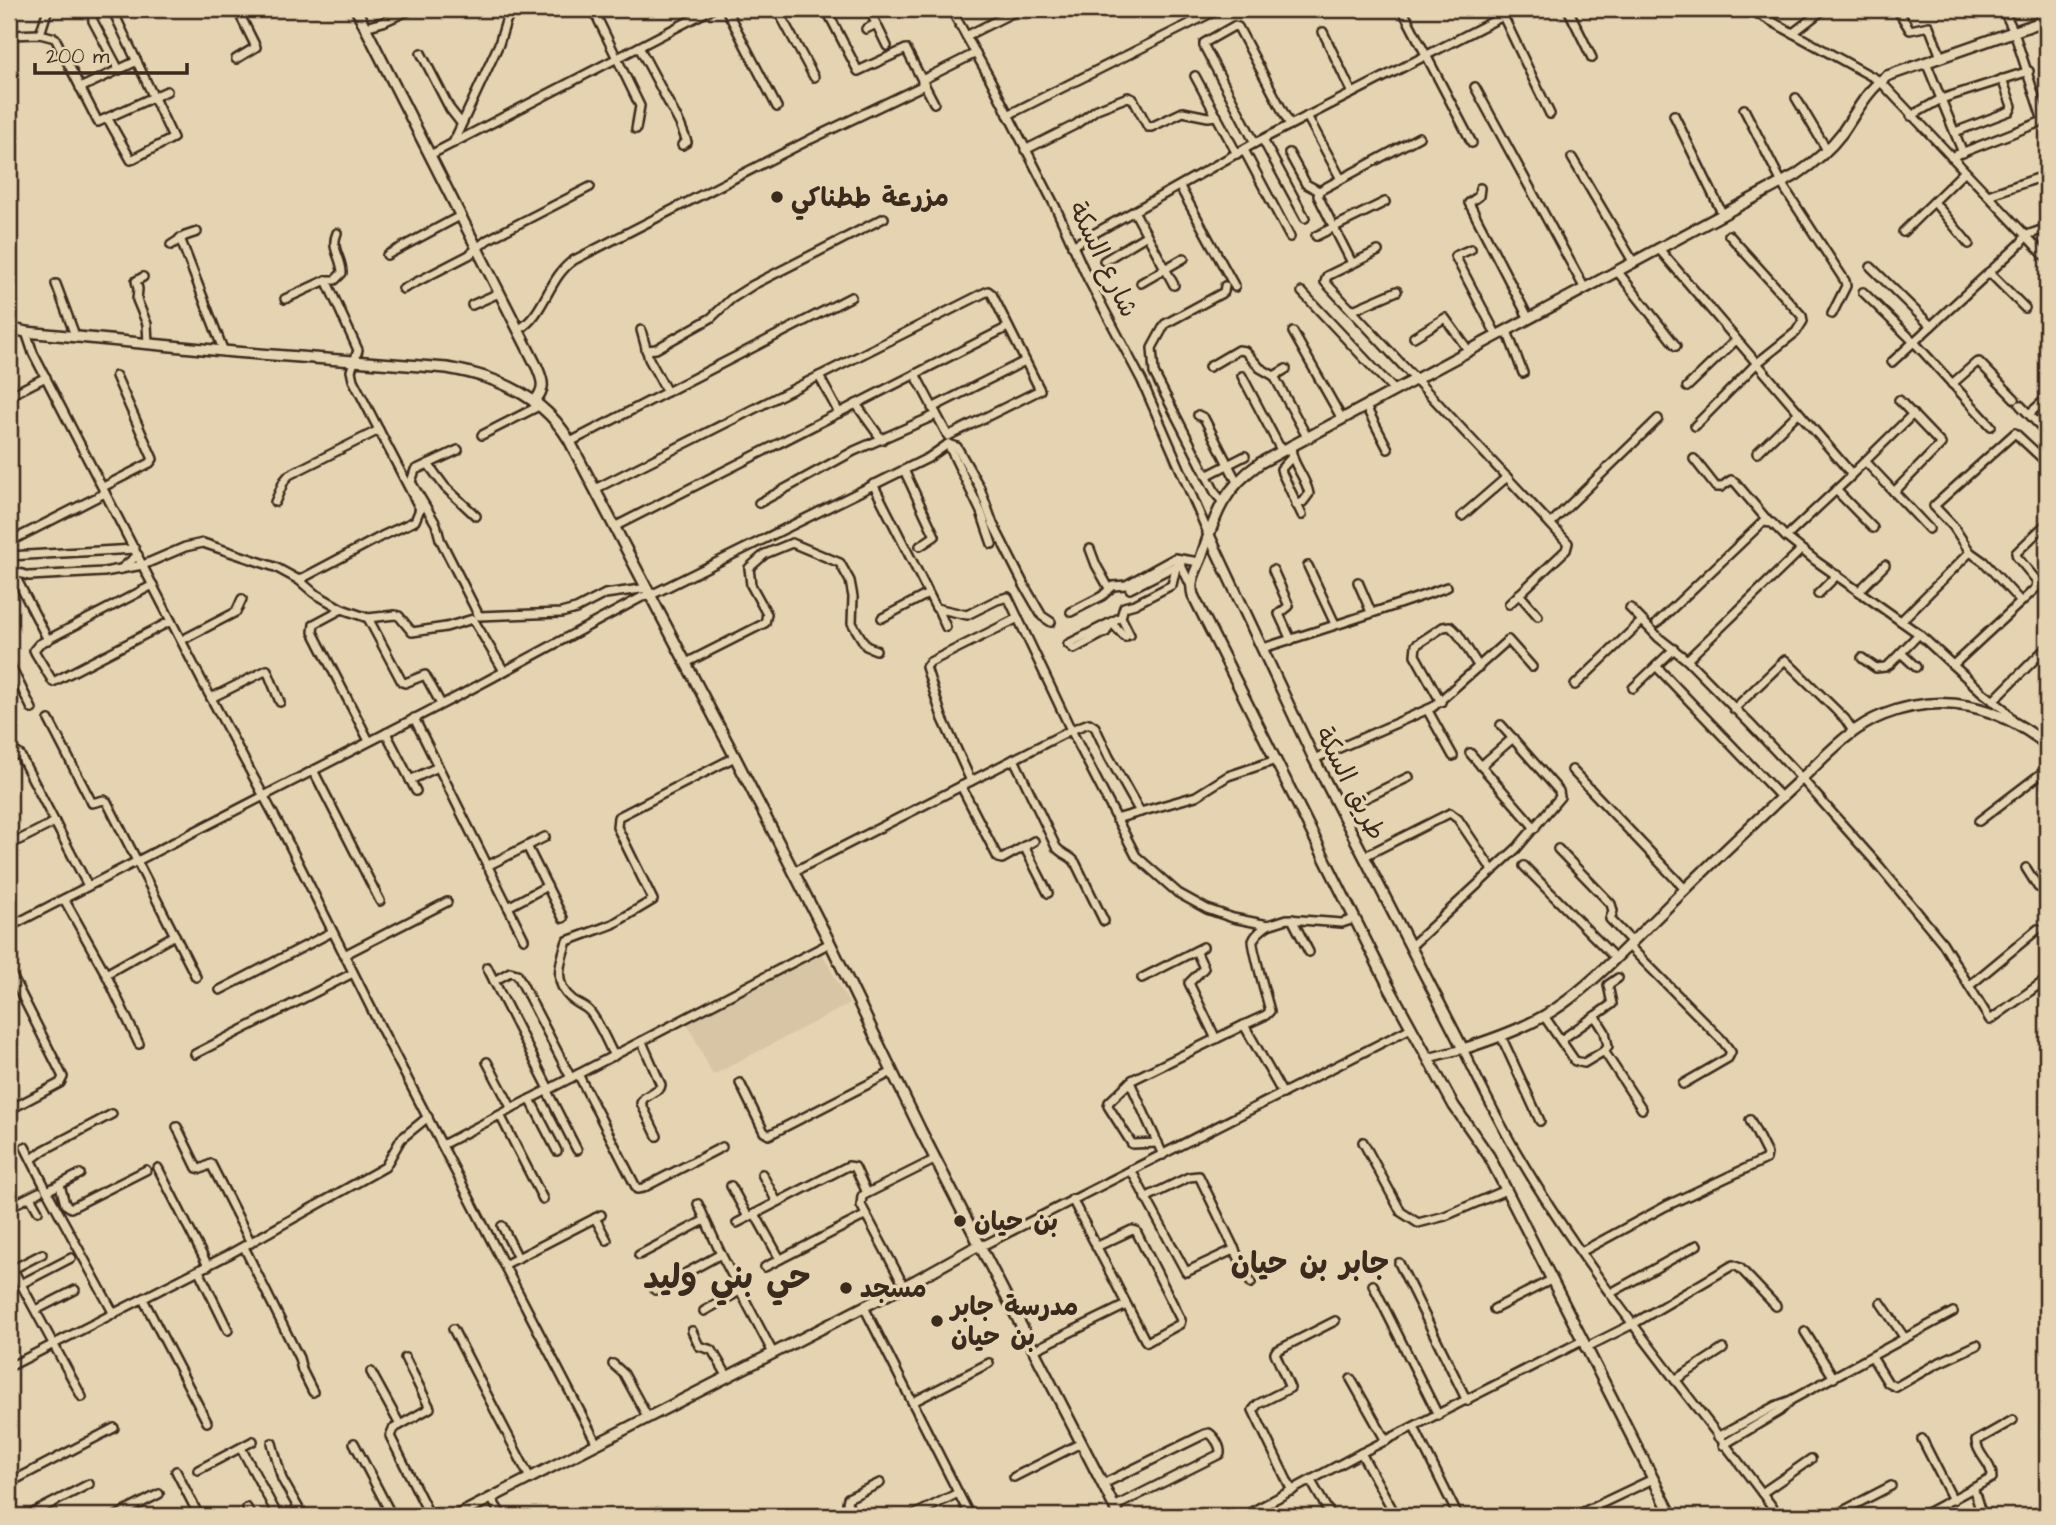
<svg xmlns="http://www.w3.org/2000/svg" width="2056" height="1525" font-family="'Architects Daughter','Playpen Sans Arabic',sans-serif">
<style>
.built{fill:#d8c5a5}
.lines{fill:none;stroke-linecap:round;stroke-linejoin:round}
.minor-casing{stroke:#3b2a1e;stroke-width:12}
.major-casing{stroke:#3b2a1e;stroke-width:14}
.minor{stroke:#e6d3b1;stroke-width:7}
.major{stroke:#e6d3b1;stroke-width:9}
.poi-dot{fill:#3b2a1e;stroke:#e6d3b1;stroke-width:2.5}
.labels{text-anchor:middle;stroke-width:7;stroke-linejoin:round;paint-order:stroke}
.poi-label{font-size:26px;font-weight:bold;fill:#3b2a1e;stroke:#e6d3b1;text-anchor:start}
.street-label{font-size:26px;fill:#3b2a1e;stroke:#e6d3b1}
.quarter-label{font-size:30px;font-weight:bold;fill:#3b2a1e;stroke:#e6d3b1}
.district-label{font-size:33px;font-weight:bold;fill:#3b2a1e;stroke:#e6d3b1}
</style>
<rect width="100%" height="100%" fill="#e6d3b1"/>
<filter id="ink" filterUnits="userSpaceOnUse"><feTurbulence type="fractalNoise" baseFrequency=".0143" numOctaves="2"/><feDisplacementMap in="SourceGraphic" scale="14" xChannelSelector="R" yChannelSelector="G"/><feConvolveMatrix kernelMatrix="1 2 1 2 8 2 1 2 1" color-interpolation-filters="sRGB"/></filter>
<g filter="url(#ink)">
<polygon class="built" points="821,951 849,1004 713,1075 686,1021"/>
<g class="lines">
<defs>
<g id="minor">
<polyline points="92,9 93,21 119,70"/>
<polyline points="593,9 640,106 636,129"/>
<polyline points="726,9 777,107"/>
<polyline points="777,9 814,77"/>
<polyline points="826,9 858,71 906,49 934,103"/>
<polyline points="869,9 887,46"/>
<polyline points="951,9 989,77 1055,206 1088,279 1142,381 1208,533"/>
<polyline points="1402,9 1472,143"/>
<polyline points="1568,9 1592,58"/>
<polyline points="1749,9 1880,81 2047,258"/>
<polyline points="1897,9 1910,30 1929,26 1941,57"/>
<polyline points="1503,16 1550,114"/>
<polyline points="365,27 383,22 412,9"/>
<polyline points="866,29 876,24"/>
<polyline points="1323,32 1352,93"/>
<polyline points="1793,33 1824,9"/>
<polyline points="40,34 48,9"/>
<polyline points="9,35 40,34 55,38 98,122 167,91"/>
<polyline points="966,36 1020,9"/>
<polyline points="639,47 680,124 687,142 682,145"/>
<polyline points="421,53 450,109 461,123"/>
<polyline points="236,59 256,47 237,9"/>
<polyline points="1926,62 1963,153"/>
<polyline points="1195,76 1237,154"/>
<polyline points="1475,87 1585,289"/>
<polyline points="80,88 137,61"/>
<polyline points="1796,98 1827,150"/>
<polyline points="1744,109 1785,189 1845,281 1846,286 1832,314"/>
<polyline points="1008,115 1219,9"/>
<polyline points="1674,115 1723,215"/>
<polyline points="1307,116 1341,179"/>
<polyline points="1911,116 1941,99 2029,71"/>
<polyline points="108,119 131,160 173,138 112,9"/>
<polyline points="9,129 13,128"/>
<polyline points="1955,132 2010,111 2012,106 2002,79"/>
<polyline points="1263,140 1305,218"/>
<polyline points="453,143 499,44 506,21 513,11 512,9"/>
<polyline points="1255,143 1204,46 1204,43 1234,26 1238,27 1290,125"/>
<polyline points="1025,150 1075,125 1097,109 1128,97 1133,99 1148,127 1151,127 1183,112 1208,117 1217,116"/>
<polyline points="1244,150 1290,237"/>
<polyline points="1289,153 1306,184 1319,191"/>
<polyline points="430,155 712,9"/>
<polyline points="1951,157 2043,121 2014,32 2003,9"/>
<polyline points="1572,158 1634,263"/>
<polyline points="1180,187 1235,287"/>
<polyline points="1480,188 1479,196 1469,203 1529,319"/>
<polyline points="1988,195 2047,175"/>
<polyline points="1934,202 1969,244"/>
<polyline points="1134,211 1174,285"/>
<polyline points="1903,232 1964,172"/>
<path d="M337 233C330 249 342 257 342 273L335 280H326L358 350 351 371 353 380 420 509 415 521 382 536 299 580 314 593 342 609"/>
<polyline points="1316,236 1385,202"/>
<polyline points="180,238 224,352"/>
<polyline points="171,245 185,236 197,232"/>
<polyline points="1072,246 1255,143 1517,9"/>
<polyline points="1471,249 1455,256 1497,336"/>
<polyline points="1659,249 1850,472 1850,477 1786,537 1816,561 1919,634 1982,692 2004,709 2013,721"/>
<polyline points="1378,251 1327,276 1325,282 1568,543 1566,550 1509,604"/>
<polyline points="387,255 460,216"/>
<polyline points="1104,261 1147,235"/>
<polyline points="1352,263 1318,196 1319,191 1419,137"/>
<polyline points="1871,267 1931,326"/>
<polyline points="1618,272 1676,346"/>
<polyline points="1989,272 2025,308"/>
<polyline points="143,277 136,281 138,289 137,300 147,324 148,344"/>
<polyline points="1141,283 1184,258"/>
<polyline points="56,284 76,338"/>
<polyline points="403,289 469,255 487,240 590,187"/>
<polyline points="1302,292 1395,391"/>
<polyline points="1863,292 1914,342 1991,426"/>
<polyline points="285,299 326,280"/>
<polyline points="472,305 499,293"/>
<polyline points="1353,310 1397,291"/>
<path d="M518 330C545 315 548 277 574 260L811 139 922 86V80L976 53"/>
<polyline points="641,330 649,359 667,392"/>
<polyline points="1507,331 1523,373"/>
<polyline points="26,332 33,353 203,683 284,834 381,1028 597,1444"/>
<polyline points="1293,332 1342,419"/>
<polyline points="1414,337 1445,318 1469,351"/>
<polyline points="646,350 656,349 711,318 731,299 753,285 884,218"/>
<polyline points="1892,362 2020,244 2027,235 2047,228"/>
<polyline points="1209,367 1238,350 1245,351 1260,368 1274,376 1307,437"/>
<polyline points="819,376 839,413"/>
<polyline points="1242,376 1281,450"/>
<polyline points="1274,376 1286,369"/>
<polyline points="1952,384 1976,363 1979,362 2015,399"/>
<polyline points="1687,387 1736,340"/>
<polyline points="9,396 46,377"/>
<polyline points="856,404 882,440"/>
<polyline points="2020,405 2047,433"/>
<polyline points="1366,407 1388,449"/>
<polyline points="932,408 1025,361"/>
<polyline points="2029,414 2047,398"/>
<polyline points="1198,415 1204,418 1237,482"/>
<polyline points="1695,426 1756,364 1796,332 1803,321 1802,316 1729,235"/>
<polyline points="482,435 539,406"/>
<polyline points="570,442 851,297"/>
<polyline points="948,444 981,512 992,544"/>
<path d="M1291 445C1291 465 1306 476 1309 494L1303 502 1296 505"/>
<polyline points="458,450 415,470 411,482 436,524 440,539 479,616 561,613 576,609 605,594 648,588"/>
<polyline points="1757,453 1798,413"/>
<polyline points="2047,453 2044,459 2047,467"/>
<polyline points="1291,458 1281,469 1282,473 1302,515"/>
<polyline points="1694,459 1716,487 1721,487 1731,480 1735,482 1768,521"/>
<polyline points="1865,461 1929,529"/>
<polyline points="428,464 445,487 476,516"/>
<polyline points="904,470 935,536 920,546"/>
<polyline points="1851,475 1913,414"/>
<polyline points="1206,476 1245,456"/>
<polyline points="873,484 936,608 967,615 997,600 1008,597 1071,730 1089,723 1095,727 1109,757 1140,812"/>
<polyline points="103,487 150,463 153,459 116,376"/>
<polyline points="595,489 988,291 992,294 1040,390 948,436 915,374"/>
<polyline points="1836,490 1873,528"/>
<polyline points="1894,492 1941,444 1899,400"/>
<polyline points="1222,501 1216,494 1154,373 1152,348 1165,324 1224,292 1225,286"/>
<polyline points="275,502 284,481 289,475 379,430"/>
<polyline points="759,503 854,451 936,415"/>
<polyline points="1462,516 1507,477"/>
<polyline points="1551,523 1658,419"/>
<polyline points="614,527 1008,327"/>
<polyline points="9,542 105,493"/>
<polyline points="1090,549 1096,565 1109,588"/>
<polyline points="9,556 135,549"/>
<polyline points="1178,559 1191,586"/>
<polyline points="1308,566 1335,624"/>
<polyline points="121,569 138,555"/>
<polyline points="9,570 29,576 104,572 143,565 185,547 203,543 275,567 299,580"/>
<polyline points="1273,570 1289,606 1279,614 1291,640"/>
<polyline points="13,572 48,640"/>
<polyline points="1358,582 1371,612"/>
<polyline points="153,585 39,644 34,650 36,654 53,682 171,621"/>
<polyline points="1130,589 1175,566"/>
<polyline points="1859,591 1885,565"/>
<polyline points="1519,594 1538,616"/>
<polyline points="1818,594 1837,575"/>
<polyline points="2021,602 1984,562 1970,552 1953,526 1934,506 2015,433 2044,460"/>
<polyline points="1630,608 1659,638 1687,660 1751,725 1802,779 1880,867 1942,942 1990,1020 2047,979"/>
<polyline points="938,609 946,627"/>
<polyline points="1071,612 1102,596 1113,586 1126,585 1175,558 1199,562"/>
<polyline points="1121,617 1130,635"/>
<polyline points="368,618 402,682 405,683 425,675 441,704"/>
<polyline points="882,618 928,594"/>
<polyline points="1901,621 1970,552"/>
<polyline points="1657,623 1763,522 1772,523 1786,537"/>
<polyline points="1125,637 1111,622 1106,632 1074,649 1068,644 1121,617 1124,607 1135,604 1172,585 1178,559"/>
<polyline points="182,640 236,612 242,599"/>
<path d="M1263 648C1324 629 1387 609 1447 587"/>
<polyline points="1901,653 1916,667"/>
<polyline points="1862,658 1876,668 1885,667 1890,664 1919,634"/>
<polyline points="1687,660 1801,550"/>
<polyline points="9,663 32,709"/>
<polyline points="686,663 765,623 767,614 751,585 749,568 765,554 792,543 840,563 850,581 853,597 852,623 866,646 876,650"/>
<polyline points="1953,665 2036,588 2037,581 2017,557 2016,553 2047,523"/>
<polyline points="1656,666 1781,797"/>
<polyline points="1575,685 1642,621"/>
<polyline points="1633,688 1674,649"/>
<polyline points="211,698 267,670 280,702"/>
<polyline points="1993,701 2047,647"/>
<polyline points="1441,702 1415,655 1416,645 1443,627 1450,626 1458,634 1479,667"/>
<polyline points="1734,709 1785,660 1845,719 1853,731"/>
<polyline points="1428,711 1453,756"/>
<polyline points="414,718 524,939"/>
<polyline points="49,720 92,803 104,800 107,802 196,977"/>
<polyline points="386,733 416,791"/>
<polyline points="2040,739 2047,731"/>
<polyline points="369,741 313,632 314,624 342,609 368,618 395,615 399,616 412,632 446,627 473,619 504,671"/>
<polyline points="1470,753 1535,828"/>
<polyline points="9,757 17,753 20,755 88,886"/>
<path d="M1014 759 1056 847C1062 855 1069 854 1075 862L1104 921"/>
<polyline points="1314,759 1433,707 1508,640 1532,667"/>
<polyline points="1481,766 1513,738"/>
<polyline points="313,770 380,901"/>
<polyline points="1572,770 1685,889"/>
<polyline points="410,780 438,767"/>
<polyline points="971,781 942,717 926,667 930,662 1018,618"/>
<polyline points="961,786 998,858 1002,859 1034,841"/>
<polyline points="1340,810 1409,777"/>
<polyline points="1116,819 1196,796 1228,776 1276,760"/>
<polyline points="1979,821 2047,769"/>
<polyline points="9,845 55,822"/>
<polyline points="527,846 563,918"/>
<polyline points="1024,846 1048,893"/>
<polyline points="1558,849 1611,904 1613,911 1610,919 1632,942"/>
<polyline points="1365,856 1450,813 1458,819 1493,871"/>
<polyline points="487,866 545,837"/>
<polyline points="1524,866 1615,958"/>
<polyline points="2026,868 2038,887 2047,891"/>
<polyline points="793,872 1071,730 1136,856 1178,893 1207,909 1233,918 1268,925 1287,919 1342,923 1354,919"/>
<polyline points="64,899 106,974 139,1044"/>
<polyline points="508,907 547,886"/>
<polyline points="1292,919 1309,952"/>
<path d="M1268 925C1263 929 1255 934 1253 941 1252 945 1267 1000 1270 1011L1266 1015 1244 1025 1283 1094"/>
<polyline points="9,927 464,693 642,597 651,595 928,458 948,444 957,447 980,488 993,524 1024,585 1042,616 1051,622"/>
<polyline points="1628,945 1722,1040 1731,1052 1728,1058 1683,1084"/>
<polyline points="1410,947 1517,848 1560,797 1559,791 1501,725"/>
<polyline points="1196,951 1204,968 1189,983 1216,1039"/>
<polyline points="344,955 447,902"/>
<polyline points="487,967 494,981"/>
<polyline points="9,970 63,1077 60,1083 9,1110"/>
<polyline points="106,974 175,935"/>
<polyline points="1142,978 1203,947"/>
<polyline points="1969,986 2038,929"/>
<polyline points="220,990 332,932"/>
<polyline points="1544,1016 1575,1061 1584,1063 1604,1051 1642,1109"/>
<polyline points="1595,1016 1605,1032 1608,1046 1604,1051"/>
<polyline points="1501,1036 1540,1121"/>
<polyline points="1561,1040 1612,1004 1608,985 1618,978"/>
<polyline points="642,1042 661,1085 660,1088 644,1098 641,1103 657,1136"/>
<polyline points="195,1054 353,973"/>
<path d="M614 1056C607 1042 600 1025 591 1013 586 1006 579 1005 573 1000 552 984 560 962 567 941L613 924 653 900 617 827 618 817 735 757"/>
<path d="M1428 1058 1463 1049C1480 1084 1497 1119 1517 1153 1592 1282 1691 1396 1779 1516"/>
<polyline points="487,1062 512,1109"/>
<polyline points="578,1074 637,1189 643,1188 722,1147"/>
<polyline points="1130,1082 1163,1155"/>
<polyline points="740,1083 764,1132 769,1135 892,1072"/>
<polyline points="549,1089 494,981 510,972 517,974 571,1078"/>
<polyline points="547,1091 577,1150"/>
<polyline points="530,1099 557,1151"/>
<polyline points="500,1115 543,1199"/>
<polyline points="177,1127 197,1168 201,1169 211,1164 251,1243"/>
<polyline points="1363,1142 1401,1212 1418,1223 1445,1216 1506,1190"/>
<polyline points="1158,1143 1132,1144 1108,1106 1109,1102 1132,1080 1244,1025"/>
<polyline points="442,1145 830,943"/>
<polyline points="25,1147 47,1191"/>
<polyline points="32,1159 44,1150 112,1114"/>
<polyline points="158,1168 208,1266"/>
<polyline points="1131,1170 1186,1272 1235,1249"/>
<polyline points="80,1174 47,1191 114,1314"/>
<polyline points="762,1174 777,1202"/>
<polyline points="60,1185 65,1204 71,1208 146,1170"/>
<polyline points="731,1186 748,1217"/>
<polyline points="30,1197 38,1211"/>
<polyline points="1145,1198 1189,1177 1199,1176 1251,1283"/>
<polyline points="1072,1199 1145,1340 1147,1342 1180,1324 1181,1320 1136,1231 1132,1230 1096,1247"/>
<polyline points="698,1204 721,1254 773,1353"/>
<polyline points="9,1207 39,1192"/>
<polyline points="755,1214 780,1259"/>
<polyline points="595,1218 607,1240"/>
<polyline points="737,1223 848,1166 855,1167 867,1193"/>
<polyline points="502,1226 518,1258"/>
<polyline points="979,1245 986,1244 1411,1028"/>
<polyline points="244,1247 299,1358 302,1370 313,1392"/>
<polyline points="1581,1252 1666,1206 1766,1159 1767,1154 1750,1120"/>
<polyline points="639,1255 705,1220"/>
<polyline points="9,1262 82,1397"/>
<polyline points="1399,1263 1467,1401"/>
<polyline points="504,1265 601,1215"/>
<polyline points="765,1267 866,1215"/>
<polyline points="13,1269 42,1254"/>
<polyline points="199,1271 228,1330"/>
<polyline points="21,1284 71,1258"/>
<polyline points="1373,1285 1438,1415"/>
<polyline points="904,1286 861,1205 862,1196 936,1159"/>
<polyline points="655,1290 721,1254"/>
<polyline points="1611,1293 1697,1245"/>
<polyline points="143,1299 207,1422"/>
<polyline points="1881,1303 1904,1337"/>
<polyline points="864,1307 970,1516"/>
<polyline points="1494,1309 1551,1280"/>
<polyline points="36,1310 75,1290"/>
<polyline points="704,1311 740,1291"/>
<polyline points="453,1329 530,1478"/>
<polyline points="692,1331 699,1346 712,1350 728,1377"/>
<polyline points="1805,1332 1834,1378"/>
<polyline points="1585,1348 1633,1324 1733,1265 1740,1268 1776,1306"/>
<polyline points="1034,1350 1126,1305"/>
<polyline points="1872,1357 1888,1383 1896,1387 1936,1364 1977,1345"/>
<polyline points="405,1358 430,1408 393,1429 390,1436 430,1516"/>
<polyline points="613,1364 624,1374 648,1418"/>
<polyline points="9,1367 228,1255 385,1167 401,1139 428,1117"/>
<polyline points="371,1372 400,1425"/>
<polyline points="1351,1379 1386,1441"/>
<polyline points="1675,1380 1723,1349"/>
<polyline points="913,1402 989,1363"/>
<polyline points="1414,1427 1458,1516"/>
<polyline points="1718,1437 1775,1406 1789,1401"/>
<polyline points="1922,1439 1953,1500"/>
<polyline points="272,1443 282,1479 303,1516"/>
<polyline points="354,1443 392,1516"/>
<polyline points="1723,1445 1780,1411 1791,1400 1953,1312"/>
<polyline points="241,1448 278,1516"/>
<polyline points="1361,1453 1396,1516"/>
<polyline points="198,1470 253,1441"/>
<polyline points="176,1471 199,1516"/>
<polyline points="1014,1477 1081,1443"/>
<polyline points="1311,1481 1331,1516"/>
<polyline points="9,1483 114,1428"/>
<path d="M1103 1484 1205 1434 1209 1433C1215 1437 1221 1447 1220 1454L1114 1507"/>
<polyline points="1974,1490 1982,1516"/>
<polyline points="1292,1491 1253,1410 1258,1404 1290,1388 1275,1353 1276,1351 1335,1321"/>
<polyline points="1762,1493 1811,1459"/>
<polyline points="491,1498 502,1516"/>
<polyline points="247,1508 251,1516"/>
<polyline points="9,1511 11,1516"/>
<polyline points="27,1516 89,1484"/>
<polyline points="116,1516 159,1494"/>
<polyline points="854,1516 847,1503 848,1498 880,1483"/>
<polyline points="912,1516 958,1493"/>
<polyline points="1244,1516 1361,1453 1582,1341"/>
<polyline points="1575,1516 1653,1479"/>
<polyline points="1833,1516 1891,1486"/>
<path d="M1921 1516 1992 1478C1993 1464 1977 1455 1976 1441L2013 1420"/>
</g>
<g id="major">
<path d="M356 9 537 367C544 383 545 389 534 402"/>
<path d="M9 328 26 332 234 352 447 368C495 376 543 396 569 440L735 757 830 943 921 1131 1119 1516"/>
<path d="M1208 533 1314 759 1463 1049C1500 1037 1537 1024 1568 1000 1598 977 1624 950 1650 924 1699 875 1749 827 1800 780 1826 756 1850 728 1883 715 1943 691 1999 706 2047 745"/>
<polyline points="456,1516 916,1280 979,1245"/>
<path d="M1672 1516 1489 1156 1454 1106 1389 987 1193 595C1189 581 1196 571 1201 558 1215 516 1222 490 1260 463L1796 175C1814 163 1829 150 1842 133 1856 113 1867 90 1887 76L2047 20"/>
</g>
</defs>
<use href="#minor" class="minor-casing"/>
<use href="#major" class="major-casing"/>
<use href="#minor" class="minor"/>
<use href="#major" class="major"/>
</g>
</g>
<g class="poi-dot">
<circle cx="777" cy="197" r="7"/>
<circle cx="960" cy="1221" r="7"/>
<circle cx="846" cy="1288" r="7"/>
<circle cx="937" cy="1321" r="7"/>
</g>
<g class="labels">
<g class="poi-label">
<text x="791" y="206">مزرعة ططناكي</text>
<text x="974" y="1230">بن حيان</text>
<text x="860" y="1297">مسجد</text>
<text x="951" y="1315">مدرسة جابر<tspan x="951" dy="30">بن حيان</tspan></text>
</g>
<g class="street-label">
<text transform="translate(1104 259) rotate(64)" y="9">شارع السكة</text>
<text transform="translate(1351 783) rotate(63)" y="9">طريق السكة</text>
</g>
<g class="quarter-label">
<text x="1310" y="1273">جابر بن حيان</text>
</g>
<g class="district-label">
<text x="727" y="1288">حي بني وليد</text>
</g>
</g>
<rect width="2056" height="1525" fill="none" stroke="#e6d3b1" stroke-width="35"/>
<rect x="18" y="18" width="2021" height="1490" fill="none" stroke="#3b2a1e" stroke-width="2.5" filter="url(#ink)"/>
<path d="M35 63v10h152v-10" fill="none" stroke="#3b2a1e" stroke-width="3.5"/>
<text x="46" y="63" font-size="21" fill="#3b2a1e" stroke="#e6d3b1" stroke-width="5" paint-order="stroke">200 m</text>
</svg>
